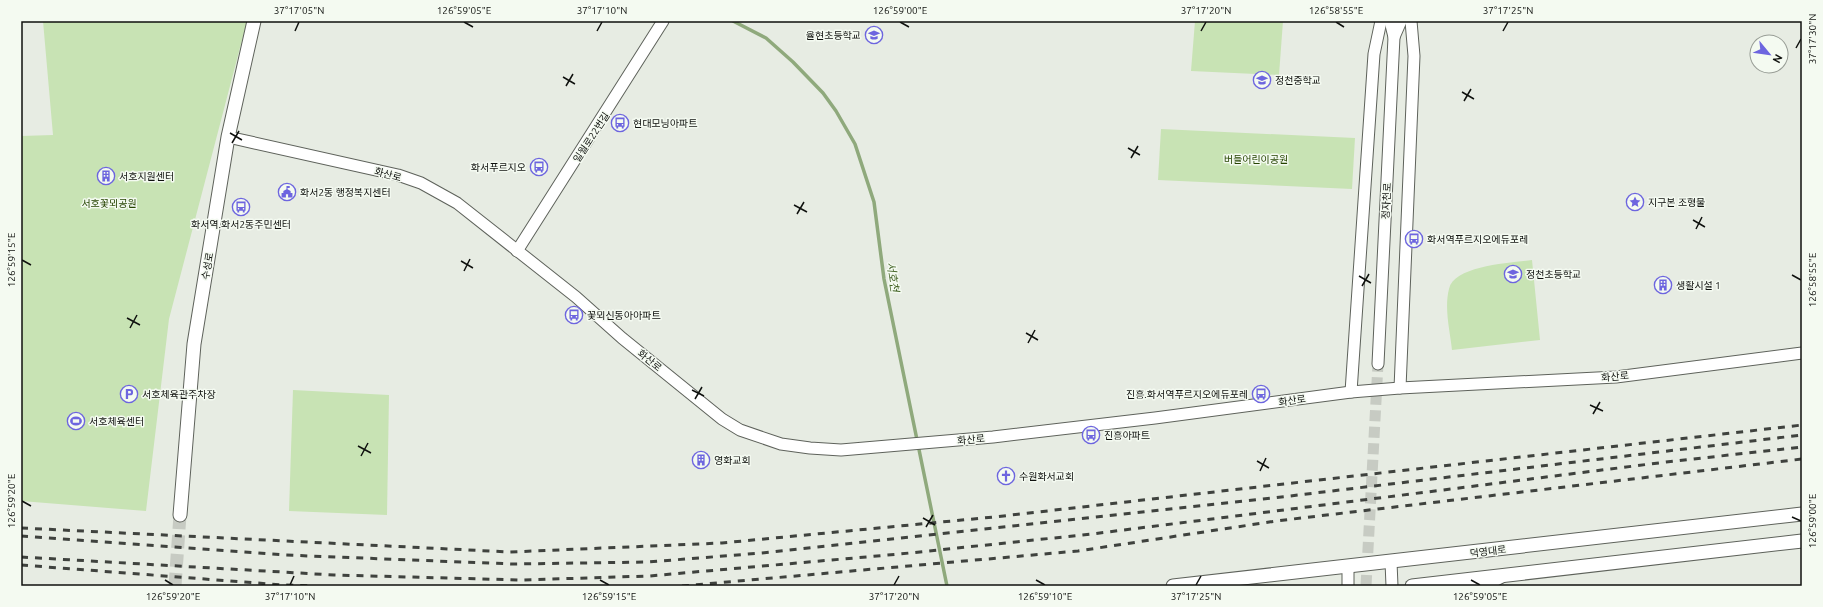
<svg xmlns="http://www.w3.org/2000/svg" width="1823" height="607" font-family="Ubuntu,'Noto Sans KR',sans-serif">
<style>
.green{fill:#c8e3b4}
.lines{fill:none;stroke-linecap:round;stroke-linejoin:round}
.stream{stroke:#8fa97c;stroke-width:3.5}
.tertiary-tunnel{stroke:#c7cbc3;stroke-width:11;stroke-dasharray:11 5.5;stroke-linecap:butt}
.secondary-tunnel{stroke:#c7cbc3;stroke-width:13;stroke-dasharray:13 6;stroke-linecap:butt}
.tertiary-casing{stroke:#5e625b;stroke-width:13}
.secondary-casing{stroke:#5e625b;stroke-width:15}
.tertiary{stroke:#fff;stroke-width:11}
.secondary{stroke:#fff;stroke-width:13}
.rail{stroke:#3f423e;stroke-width:3;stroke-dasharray:7 7;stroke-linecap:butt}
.ticks{fill:none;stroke:#0f110e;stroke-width:1.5}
.labels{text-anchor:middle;stroke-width:3;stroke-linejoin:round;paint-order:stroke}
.poi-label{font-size:10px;fill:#0f110e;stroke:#f4faf1;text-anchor:start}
.street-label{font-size:10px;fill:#0f110e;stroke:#f4faf1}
.park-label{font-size:10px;fill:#254400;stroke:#f4faf1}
.water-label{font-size:11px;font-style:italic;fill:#416223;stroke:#f4faf1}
.neatline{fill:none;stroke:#0f110e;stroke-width:1.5}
.ticks-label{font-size:10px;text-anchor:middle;fill:#0f110e}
</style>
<rect width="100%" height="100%" fill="#e7ece3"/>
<g class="green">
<polygon points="43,21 247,21 169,319 146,511 21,501 21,136 53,135"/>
<polygon points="1195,21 1283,21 1279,75 1191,71"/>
<polygon points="1161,129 1355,138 1352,189 1158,180"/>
<path d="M1532 260 1540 340 1452 350C1450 331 1444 308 1449 289 1454 265 1512 263 1532 260Z"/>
<polygon points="293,390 389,395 387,515 289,511"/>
</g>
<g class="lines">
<polyline class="stream" points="733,21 766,38 793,62 823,93 836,111 855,144 874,202 884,279 947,586"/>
<polyline class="tertiary-tunnel" points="1366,586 1378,364"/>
<polyline class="secondary-tunnel" points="175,586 180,515"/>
<defs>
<g id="tertiary">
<polyline points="1394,37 1401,21"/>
<polyline points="228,137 398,175 421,183 457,203 576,297 622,338 722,419 740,430 781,444 810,448 841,450 993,437 1155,418 1351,392 1400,388 1616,377 1802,353"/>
<polyline points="517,251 663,21"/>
<polyline points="1378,364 1394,37 1390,21"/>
<polyline points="1400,388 1414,56 1411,21"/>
<polyline points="1351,392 1374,54 1381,21"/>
<polyline points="1391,562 1392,586"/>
<polyline points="1348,566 1348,586"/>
<polyline points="1485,586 1502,577"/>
</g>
<g id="secondary">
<polyline points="180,515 194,344 228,137 254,21"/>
<polyline points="1173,586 1802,514"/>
<polyline points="1412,586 1802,541"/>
</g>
</defs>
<use href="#tertiary" class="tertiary-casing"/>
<use href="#secondary" class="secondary-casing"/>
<use href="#tertiary" class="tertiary"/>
<use href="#secondary" class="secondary"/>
<g class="rail">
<polyline points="21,528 510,552 722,543 994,517 1802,425"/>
<polyline points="21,536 285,555 513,564 648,562 762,553 1273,498 1802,435"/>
<polyline points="21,557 334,575 522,580 649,576 900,554 1092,534 1666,462 1802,447"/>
<polyline points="21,565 283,585 314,586"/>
<polyline points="682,586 1078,551 1276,521 1802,459"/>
</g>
</g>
<path class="ticks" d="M464 22 473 27M900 22 909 27M1336 22 1344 27M295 31 299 22M597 31 602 22M1201 31 1206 22M1503 31 1508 22M1796 48 1801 39M563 77 575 84M566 86 573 74M1462 92 1474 99M1464 101 1471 89M230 133 242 140M232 143 239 131M1128 148 1140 155M1131 158 1138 146M794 205 807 212M797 214 804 202M1693 220 1705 227M1696 229 1702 217M22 260 31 265M461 261 473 268M464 271 470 259M1792 275 1801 280M1359 276 1371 283M1362 286 1369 274M127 318 140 325M130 328 137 315M1026 333 1038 340M1028 343 1035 330M692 390 704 396M695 399 702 387M1590 405 1603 411M1593 414 1600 402M358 446 371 453M361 456 368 443M1257 461 1269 468M1260 471 1266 458M22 501 31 506M1792 517 1801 521M923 518 935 525M926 527 933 515M165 580 173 585M600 580 609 585M1036 580 1045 585M1471 580 1480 585M290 585 294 576M894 585 899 576M1196 585 1201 576"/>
<defs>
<symbol id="school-ring" viewBox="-11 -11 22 22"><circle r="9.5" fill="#f4faf1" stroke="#6d65df" stroke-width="1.5"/><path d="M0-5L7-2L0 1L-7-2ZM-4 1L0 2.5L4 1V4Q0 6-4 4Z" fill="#6d65df"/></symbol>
<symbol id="bus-ring" viewBox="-11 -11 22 22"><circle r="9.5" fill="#f4faf1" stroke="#6d65df" stroke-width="1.5"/><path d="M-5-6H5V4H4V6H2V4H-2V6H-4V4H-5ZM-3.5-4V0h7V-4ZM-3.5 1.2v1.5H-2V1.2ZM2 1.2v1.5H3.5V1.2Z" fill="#6d65df"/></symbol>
<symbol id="building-ring" viewBox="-11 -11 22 22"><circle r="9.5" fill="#f4faf1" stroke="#6d65df" stroke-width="1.5"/><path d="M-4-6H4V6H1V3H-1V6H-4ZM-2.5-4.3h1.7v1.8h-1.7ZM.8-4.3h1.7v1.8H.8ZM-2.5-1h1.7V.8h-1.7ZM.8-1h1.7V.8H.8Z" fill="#6d65df"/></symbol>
<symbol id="civic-ring" viewBox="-11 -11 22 22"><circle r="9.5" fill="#f4faf1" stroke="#6d65df" stroke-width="1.5"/><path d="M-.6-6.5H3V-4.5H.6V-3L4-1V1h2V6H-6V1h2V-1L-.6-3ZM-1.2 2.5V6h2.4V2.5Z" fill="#6d65df"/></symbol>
<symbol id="sight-ring" viewBox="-11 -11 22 22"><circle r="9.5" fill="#f4faf1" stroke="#6d65df" stroke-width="1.5"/><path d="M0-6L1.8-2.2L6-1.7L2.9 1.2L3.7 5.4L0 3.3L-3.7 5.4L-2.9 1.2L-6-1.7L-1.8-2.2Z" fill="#6d65df"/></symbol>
<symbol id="parking-ring" viewBox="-11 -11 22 22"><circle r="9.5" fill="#f4faf1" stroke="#6d65df" stroke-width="1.5"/><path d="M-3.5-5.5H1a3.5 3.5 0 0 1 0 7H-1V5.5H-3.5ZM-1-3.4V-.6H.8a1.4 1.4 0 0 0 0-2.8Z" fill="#6d65df"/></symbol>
<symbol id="stadium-ring" viewBox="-11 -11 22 22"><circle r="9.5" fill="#f4faf1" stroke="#6d65df" stroke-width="1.5"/><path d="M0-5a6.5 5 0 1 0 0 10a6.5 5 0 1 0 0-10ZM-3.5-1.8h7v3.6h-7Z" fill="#6d65df"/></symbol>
<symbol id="church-ring" viewBox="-11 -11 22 22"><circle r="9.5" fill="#f4faf1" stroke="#6d65df" stroke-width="1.5"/><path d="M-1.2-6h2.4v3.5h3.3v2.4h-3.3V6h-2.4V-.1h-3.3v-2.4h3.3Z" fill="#6d65df"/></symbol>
</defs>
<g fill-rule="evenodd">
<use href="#school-ring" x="864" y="25" width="20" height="20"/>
<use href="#school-ring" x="1252" y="70" width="20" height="20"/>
<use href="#bus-ring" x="610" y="113" width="20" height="20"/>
<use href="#bus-ring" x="529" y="157" width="20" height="20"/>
<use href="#building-ring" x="96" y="166" width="20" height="20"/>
<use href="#civic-ring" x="277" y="182" width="20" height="20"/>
<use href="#sight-ring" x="1625" y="192" width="20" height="20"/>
<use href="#bus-ring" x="231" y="197" width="20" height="20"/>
<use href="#bus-ring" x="1404" y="229" width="20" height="20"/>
<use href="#school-ring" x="1503" y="264" width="20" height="20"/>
<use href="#building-ring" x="1653" y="275" width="20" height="20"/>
<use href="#bus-ring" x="564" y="305" width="20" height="20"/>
<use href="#parking-ring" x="119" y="384" width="20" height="20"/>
<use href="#bus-ring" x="1251" y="384" width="20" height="20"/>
<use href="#stadium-ring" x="66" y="411" width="20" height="20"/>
<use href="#bus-ring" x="1081" y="425" width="20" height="20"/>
<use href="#building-ring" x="691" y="450" width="20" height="20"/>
<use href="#church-ring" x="996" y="466" width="20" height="20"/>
</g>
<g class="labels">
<g class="poi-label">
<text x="861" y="39" text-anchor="end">율현초등학교</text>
<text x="1275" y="84">정천중학교</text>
<text x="633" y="127">현대모닝아파트</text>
<text x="526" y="171" text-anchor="end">화서푸르지오</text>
<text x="119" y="180">서호지원센터</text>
<text x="300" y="196">화서2동 행정복지센터</text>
<text x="1648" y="206">지구본 조형물</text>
<text x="241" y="228" text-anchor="middle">화서역.화서2동주민센터</text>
<text x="1427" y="243">화서역푸르지오에듀포레</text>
<text x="1526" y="278">정천초등학교</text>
<text x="1676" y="289">생활시설 1</text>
<text x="587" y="319">꽃뫼신동아아파트</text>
<text x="142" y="398">서호체육관주차장</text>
<text x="1248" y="398" text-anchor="end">진흥.화서역푸르지오에듀포레</text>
<text x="89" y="425">서호체육센터</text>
<text x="1104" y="439">진흥아파트</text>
<text x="714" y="464">영화교회</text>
<text x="1019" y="480">수원화서교회</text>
</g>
<g class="street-label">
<text transform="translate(591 137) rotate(-57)" y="4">일월로22번길</text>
<text transform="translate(388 174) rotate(15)" y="4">화산로</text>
<text transform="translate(1386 201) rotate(-87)" y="4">정자천로</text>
<text transform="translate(207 266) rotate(-80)" y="4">수성로</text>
<text transform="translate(650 360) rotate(39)" y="4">화산로</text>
<text transform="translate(1615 376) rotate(-5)" y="4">화산로</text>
<text transform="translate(1292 400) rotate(-8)" y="4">화산로</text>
<text transform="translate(971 439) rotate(-5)" y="4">화산로</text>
<text transform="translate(1488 551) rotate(-7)" y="4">덕영대로</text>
</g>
<g class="park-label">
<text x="1256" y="163">버들어린이공원</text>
<text x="109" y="207">서호꽃뫼공원</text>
</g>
<g class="water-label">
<text transform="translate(893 277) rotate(81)" y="4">서호천</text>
</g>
</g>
<rect width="1823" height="607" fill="none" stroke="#f4faf1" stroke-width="44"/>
<g transform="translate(1769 54) rotate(119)"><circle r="19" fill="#f4faf1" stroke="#989d96"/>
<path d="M0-3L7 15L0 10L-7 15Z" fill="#6d65df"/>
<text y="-6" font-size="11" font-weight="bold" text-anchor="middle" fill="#0f110e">N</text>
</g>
<rect x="22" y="22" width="1779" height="563" class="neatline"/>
<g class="ticks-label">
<text x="299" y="14">37°17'05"N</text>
<text x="464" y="14">126°59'05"E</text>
<text x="602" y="14">37°17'10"N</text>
<text x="900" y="14">126°59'00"E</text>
<text x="1206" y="14">37°17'20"N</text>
<text x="1336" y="14">126°58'55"E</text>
<text x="1508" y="14">37°17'25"N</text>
<text transform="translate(1812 39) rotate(-90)" y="4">37°17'30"N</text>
<text transform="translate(11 260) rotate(-90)" y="4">126°59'15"E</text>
<text transform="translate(1812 280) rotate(-90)" y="4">126°58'55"E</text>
<text transform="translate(11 501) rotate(-90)" y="4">126°59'20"E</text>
<text transform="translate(1812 521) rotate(-90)" y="4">126°59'00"E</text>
<text x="173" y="600">126°59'20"E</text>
<text x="290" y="600">37°17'10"N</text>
<text x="609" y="600">126°59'15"E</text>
<text x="894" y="600">37°17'20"N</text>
<text x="1045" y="600">126°59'10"E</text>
<text x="1196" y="600">37°17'25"N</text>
<text x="1480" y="600">126°59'05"E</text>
</g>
</svg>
